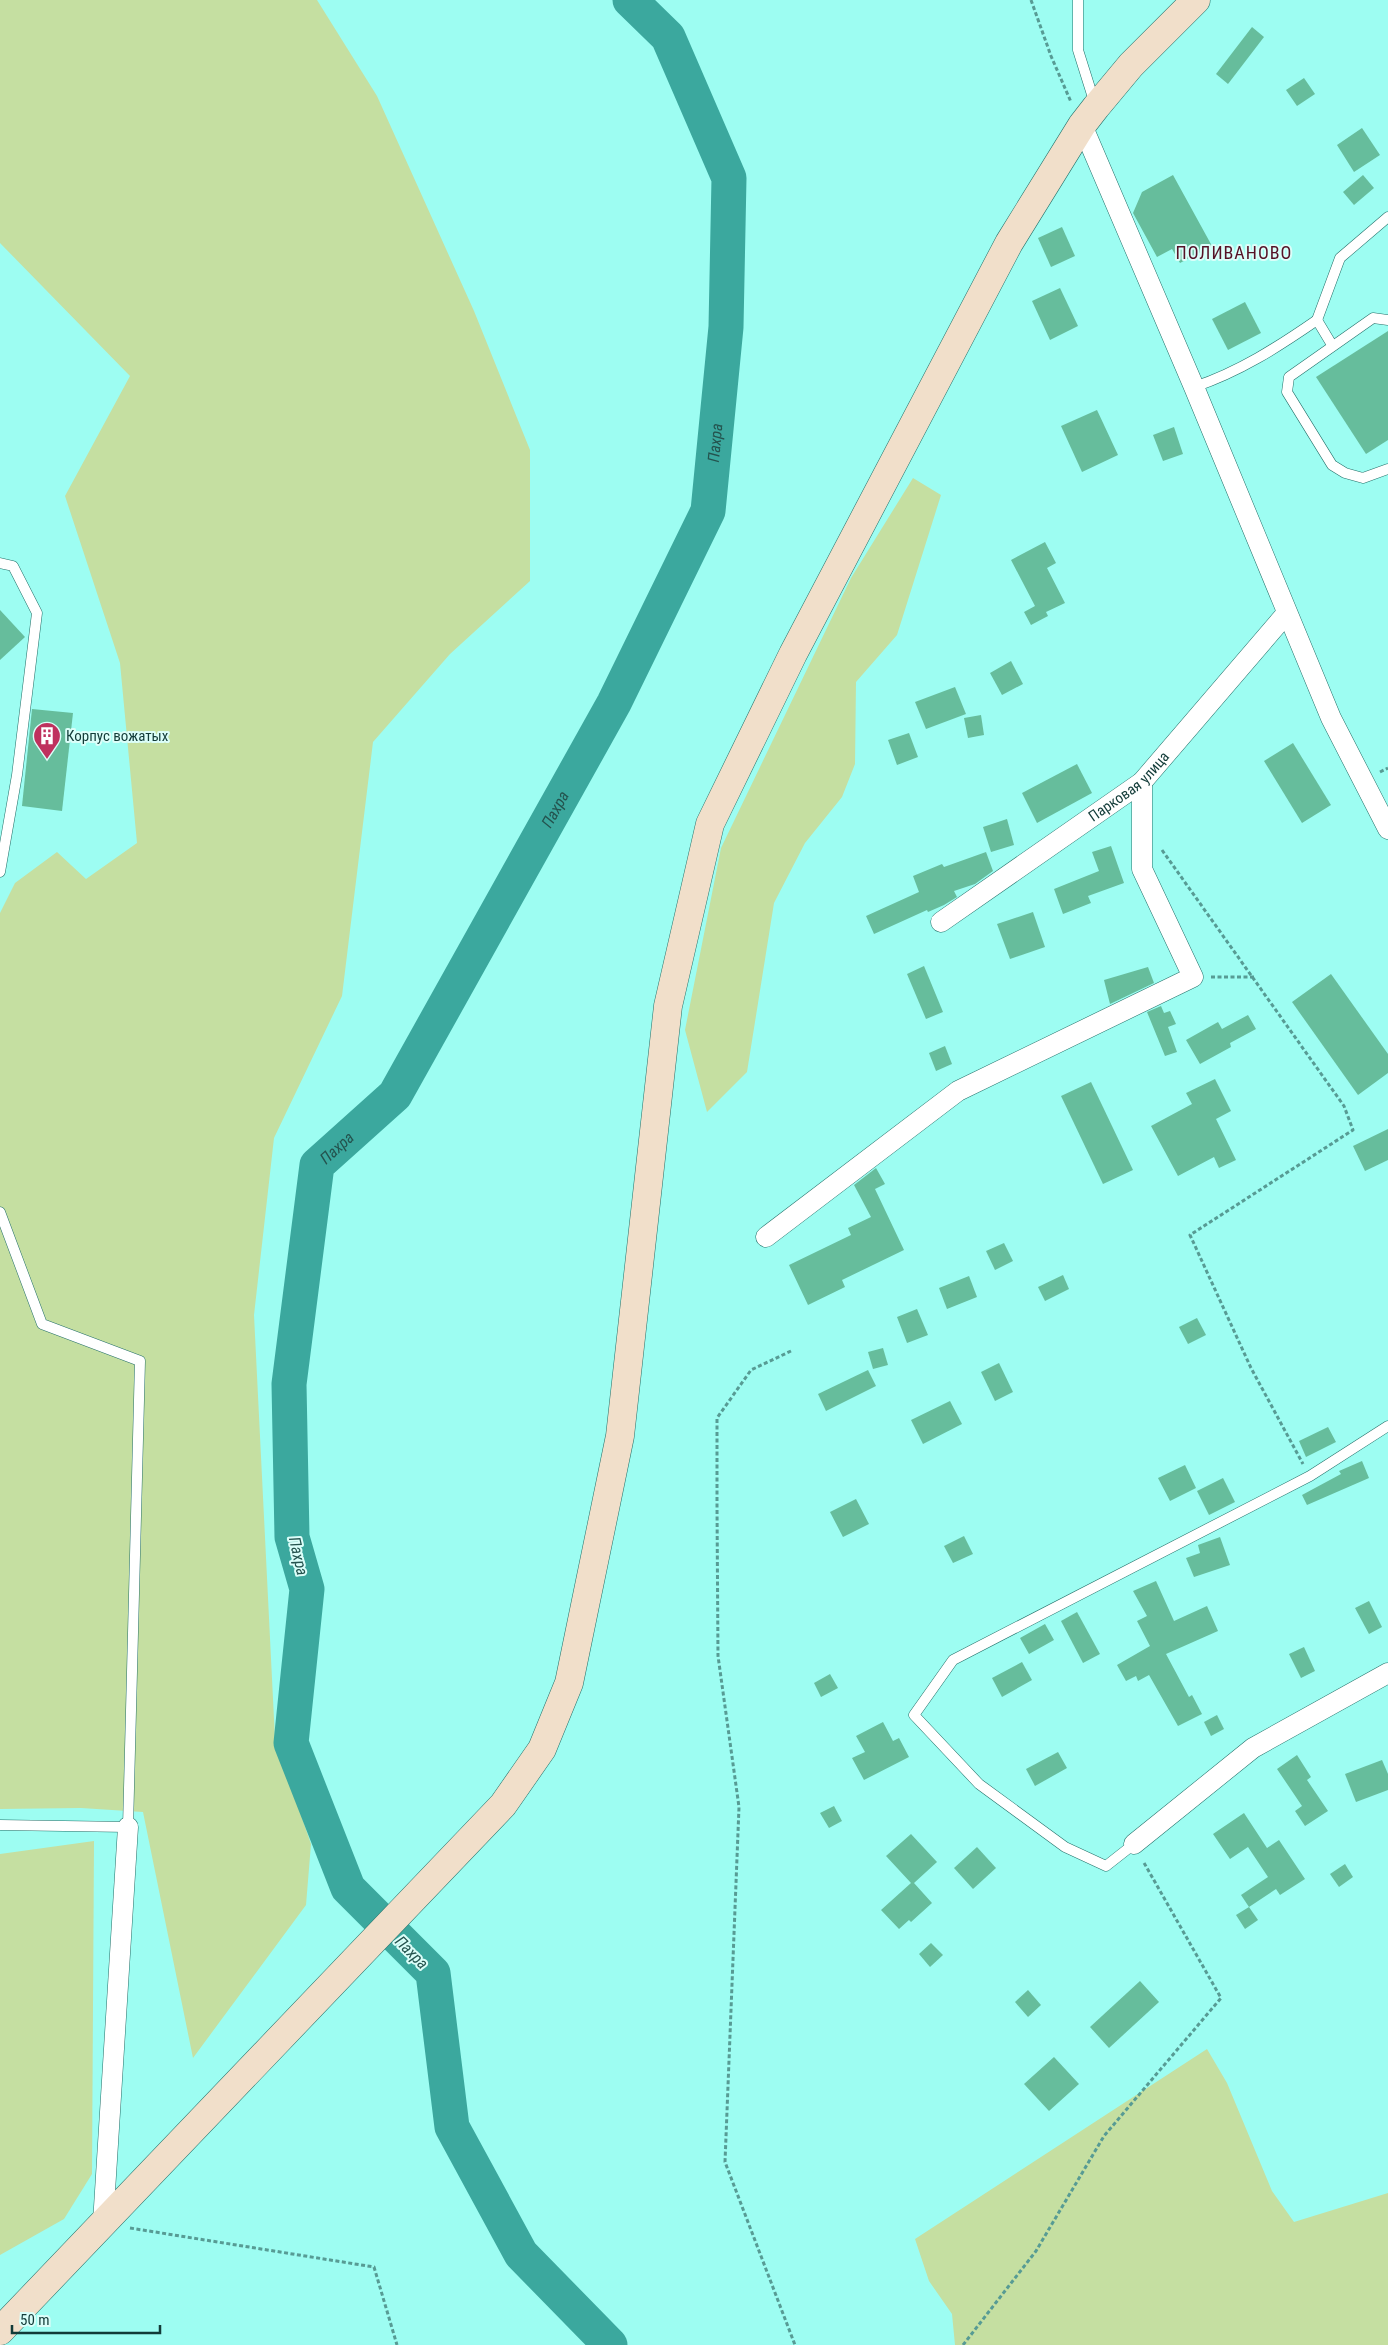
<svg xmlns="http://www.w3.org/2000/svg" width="1388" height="2345" font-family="'Roboto Condensed',sans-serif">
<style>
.green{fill:#c5dfa1}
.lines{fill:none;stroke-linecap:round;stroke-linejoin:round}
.river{stroke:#3ba89e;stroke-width:35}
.building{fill:#66bd9c}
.lane-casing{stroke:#247069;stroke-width:11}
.street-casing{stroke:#247069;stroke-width:21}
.secondary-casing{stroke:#247069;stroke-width:29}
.path{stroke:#579b94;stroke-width:3;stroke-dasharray:4 2.5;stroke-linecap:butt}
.lane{stroke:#fff;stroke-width:10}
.street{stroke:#fff;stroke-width:20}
.secondary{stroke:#f1dfca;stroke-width:28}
.labels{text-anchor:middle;stroke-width:4;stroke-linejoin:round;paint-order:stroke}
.poi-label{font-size:15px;fill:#123b38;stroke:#dbfef9;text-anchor:start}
.street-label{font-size:15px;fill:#123b38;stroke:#dbfef9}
.water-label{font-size:16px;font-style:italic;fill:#24534e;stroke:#dbfef9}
.quarter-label{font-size:18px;letter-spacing:1px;fill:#551126;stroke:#dbfef9}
</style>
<rect width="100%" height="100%" fill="#9dfdf2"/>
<g class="green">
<polygon points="0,0 317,0 377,96 474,311 530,450 530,581 450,654 373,742 342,996 274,1138 254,1315 275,1739 311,1844 306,1905 193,2058 143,1812 81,1808 0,1809 0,913 15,883 57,852 86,879 137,843 120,663 65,496 130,376 0,243"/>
<polygon points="913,478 941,495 897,635 856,682 855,764 842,797 805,843 774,903 747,1072 707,1112 685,1030 721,848 851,578"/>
<polygon points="94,1841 92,2174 64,2219 0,2255 0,1854"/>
<polygon points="1207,2049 1227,2083 1272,2191 1294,2222 1388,2193 1388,2345 955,2345 952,2314 929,2281 915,2239"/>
</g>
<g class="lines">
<path class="river" id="s1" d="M610 2345 521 2254 452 2127 433 1973 348 1888 291 1743 307 1589 292 1537 289 1384 317 1165 395 1095 614 703 708 511 726 327 729 178 668 37 630 0"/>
</g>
<g class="building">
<polygon points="1252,27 1264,37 1228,84 1216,74"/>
<polygon points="1304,78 1315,94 1297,106 1286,90"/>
<polygon points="1362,128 1380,155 1354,172 1337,145"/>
<polygon points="1173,175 1212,246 1180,263 1172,249 1157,257 1133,213 1142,192"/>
<polygon points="1363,175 1374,188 1354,205 1343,192"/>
<polygon points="1062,227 1075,256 1051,267 1038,238"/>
<polygon points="1060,288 1078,326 1050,340 1032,301"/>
<polygon points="1245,302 1261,333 1228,350 1212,319"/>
<polygon points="1388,331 1388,440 1366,454 1316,377"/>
<polygon points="1097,410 1118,455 1082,472 1061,426"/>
<polygon points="1174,427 1183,454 1163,461 1153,435"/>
<polygon points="1045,542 1056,563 1047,568 1065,603 1046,612 1048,616 1031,625 1024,612 1035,606 1011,560"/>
<polygon points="0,610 25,637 0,660"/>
<polygon points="1011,661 1023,684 1002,695 990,673"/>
<polygon points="955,687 966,714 926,729 915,702"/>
<polygon points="32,709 73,713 62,811 22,806"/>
<polygon points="981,715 984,735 968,738 964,718"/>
<polygon points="909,733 918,757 897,765 888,740"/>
<polygon points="1293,743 1331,805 1302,823 1264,761"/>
<polygon points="1077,764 1092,793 1037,823 1022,793"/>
<polygon points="1007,819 1014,845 991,852 983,827"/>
<polygon points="1111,846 1124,883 1088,896 1091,903 1063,914 1054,889 1099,871 1092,852"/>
<polygon points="986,852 993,871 975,884 954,891 957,897 944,905 928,912 927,910 874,934 866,916 919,892 913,876 942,864 944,867"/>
<polygon points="1033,912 1045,947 1010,959 997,924"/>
<polygon points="924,966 943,1012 926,1019 907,974"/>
<polygon points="1148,967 1154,983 1110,1004 1104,980"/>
<polygon points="1331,974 1388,1054 1388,1073 1358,1095 1292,1002"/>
<polygon points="1161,1006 1164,1013 1170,1011 1176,1024 1168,1027 1177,1052 1165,1056 1147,1012"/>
<polygon points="1248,1015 1256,1029 1230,1043 1231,1047 1200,1064 1186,1040 1218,1022 1222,1029"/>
<polygon points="945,1046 952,1064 936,1071 929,1053"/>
<polygon points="1215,1079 1231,1111 1216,1119 1236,1160 1219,1168 1214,1157 1178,1176 1151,1126 1192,1104 1186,1093"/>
<polygon points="1091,1082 1133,1170 1103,1184 1061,1096"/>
<polygon points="1388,1129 1388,1160 1365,1171 1353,1146"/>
<polygon points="876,1168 885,1184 875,1189 904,1250 842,1280 845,1287 808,1305 789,1265 851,1235 848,1228 871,1217 854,1185"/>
<polygon points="1004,1243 1013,1261 995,1270 986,1251"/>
<polygon points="1063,1275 1069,1289 1045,1301 1038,1287"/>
<polygon points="969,1276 977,1297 947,1309 939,1288"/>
<polygon points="917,1309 928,1335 907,1343 897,1317"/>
<polygon points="1197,1318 1206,1335 1188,1344 1179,1327"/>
<polygon points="883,1348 888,1365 873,1369 868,1352"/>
<polygon points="999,1363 1013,1392 995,1401 981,1372"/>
<polygon points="868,1370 876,1386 826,1411 818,1394"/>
<polygon points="950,1401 962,1424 923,1444 911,1420"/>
<polygon points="1328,1427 1336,1442 1306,1457 1299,1441"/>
<polygon points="1362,1461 1369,1478 1307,1505 1302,1495 1341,1474 1339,1471"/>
<polygon points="1185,1465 1196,1488 1170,1501 1158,1478"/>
<polygon points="1223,1478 1235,1502 1209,1515 1197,1491"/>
<polygon points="856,1499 869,1524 843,1537 830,1512"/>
<polygon points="964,1536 973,1554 953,1563 944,1546"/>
<polygon points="1220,1537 1230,1565 1194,1577 1186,1558 1200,1553 1198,1545"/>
<polygon points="1156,1581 1174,1621 1207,1606 1218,1631 1166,1654 1189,1697 1192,1695 1202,1714 1178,1726 1149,1675 1138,1681 1136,1676 1126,1681 1117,1665 1150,1646 1137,1621 1147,1616 1133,1591"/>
<polygon points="1369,1601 1382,1627 1369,1634 1355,1608"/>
<polygon points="1077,1612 1100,1654 1083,1663 1061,1621"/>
<polygon points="1045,1624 1054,1640 1029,1654 1020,1638"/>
<polygon points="1304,1647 1315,1671 1301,1678 1289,1654"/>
<polygon points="1022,1662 1032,1680 1002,1697 992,1678"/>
<polygon points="830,1674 838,1688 821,1697 814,1683"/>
<polygon points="1217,1715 1224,1729 1211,1736 1204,1722"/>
<polygon points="883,1722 893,1741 899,1738 909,1757 864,1780 852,1758 865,1752 856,1736"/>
<polygon points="1058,1752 1067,1768 1035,1786 1026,1769"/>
<polygon points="1297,1755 1311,1777 1307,1780 1328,1811 1305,1826 1295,1811 1302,1806 1277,1769"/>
<polygon points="1382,1760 1388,1774 1388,1790 1356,1802 1345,1774"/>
<polygon points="834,1806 842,1821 829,1828 820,1813"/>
<polygon points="1244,1813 1267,1848 1279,1840 1305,1879 1280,1895 1276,1889 1249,1907 1241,1895 1268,1877 1248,1847 1230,1859 1213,1834"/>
<polygon points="911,1834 937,1862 914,1883 932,1903 911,1922 909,1920 899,1929 881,1910 911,1883 886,1856"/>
<polygon points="977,1847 996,1868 973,1889 954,1868"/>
<polygon points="1345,1864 1353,1877 1339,1887 1330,1874"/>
<polygon points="1249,1907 1258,1920 1245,1929 1236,1915"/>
<polygon points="931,1943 943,1955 930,1967 919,1954"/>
<polygon points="1140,1981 1159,2002 1109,2048 1090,2027"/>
<polygon points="1028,1990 1041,2005 1028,2017 1015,2002"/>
<polygon points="1054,2057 1079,2084 1049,2111 1024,2084"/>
</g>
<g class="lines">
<defs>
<g id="lane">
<polyline points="1078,0 1078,50 1095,104"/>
<polyline points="1317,320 1340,258 1388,217"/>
<polyline points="1388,320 1373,318 1289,377 1287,392 1332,465 1345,473 1363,478 1388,469"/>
<path d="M1194 387C1239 372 1278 347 1317 320L1332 345"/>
<polyline points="0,563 13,566 37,613 17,775 0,872"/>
<polyline points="0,1212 42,1324 140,1361 128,1827 0,1825"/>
<polyline points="1134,1844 1106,1866 1065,1847 979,1784 914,1715 953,1660 1310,1476 1388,1426"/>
</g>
<g id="street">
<polyline points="1082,125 1194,387 1331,718 1388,829"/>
<path id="s2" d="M941 922 1142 782 1286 614"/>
<polyline points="766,1237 958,1091 1193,977 1142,869 1142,782"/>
<polyline points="1134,1844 1253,1748 1388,1673"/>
<polyline points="103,2223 128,1827"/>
</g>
<polyline id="secondary" points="0,2331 503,1805 542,1749 569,1683 620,1436 668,1006 710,824 793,654 1009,243 1082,125 1096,107 1131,65 1196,0"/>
</defs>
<use href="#lane" class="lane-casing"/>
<use href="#street" class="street-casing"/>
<use href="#secondary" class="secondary-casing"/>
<g class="path">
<polyline points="1031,0 1051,56 1071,102"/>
<polyline points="1380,772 1388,768"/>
<polyline points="1162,850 1344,1106 1353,1130 1190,1235 1251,1368 1303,1464"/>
<polyline points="1211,977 1254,977"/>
<polyline points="791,1351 751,1370 717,1418 717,1505 718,1656 739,1807 725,2162 795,2345"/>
<polyline points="130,2228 374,2267 397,2345"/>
<polyline points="963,2345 1036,2251 1104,2136 1221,1998 1143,1861"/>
</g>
<use href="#lane" class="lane"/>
<use href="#street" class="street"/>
<use href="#secondary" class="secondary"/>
</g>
<defs>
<symbol id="building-pin" viewBox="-11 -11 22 30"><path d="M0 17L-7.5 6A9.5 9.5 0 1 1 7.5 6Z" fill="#bf315e" stroke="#dbfef9"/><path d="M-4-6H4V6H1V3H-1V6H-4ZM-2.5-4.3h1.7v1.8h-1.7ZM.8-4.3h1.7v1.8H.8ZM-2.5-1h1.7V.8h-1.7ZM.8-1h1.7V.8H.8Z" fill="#fff"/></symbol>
</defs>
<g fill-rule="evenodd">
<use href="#building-pin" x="31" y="720" width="32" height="43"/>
</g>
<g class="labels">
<g class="poi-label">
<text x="66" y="741">Корпус вожатых</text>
</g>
<g class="street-label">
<text dy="5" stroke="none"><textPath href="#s2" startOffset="232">Парковая улица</textPath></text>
</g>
<g class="water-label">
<text dy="6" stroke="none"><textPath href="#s1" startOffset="2122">Пахра</textPath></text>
<text dy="6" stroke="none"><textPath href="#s1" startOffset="1718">Пахра</textPath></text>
<text dy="6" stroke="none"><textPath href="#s1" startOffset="1312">Пахра</textPath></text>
<text transform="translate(299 1556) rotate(77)" y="6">Пахра</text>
<text transform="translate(412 1952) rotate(45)" y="6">Пахра</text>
</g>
<g class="quarter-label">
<text x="1234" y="259">ПОЛИВАНОВО</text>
</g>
</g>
<path d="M12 2325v8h148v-8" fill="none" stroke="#123b38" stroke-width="2.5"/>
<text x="20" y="2325" font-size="15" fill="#123b38" stroke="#dbfef9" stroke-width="4" paint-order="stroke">50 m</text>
</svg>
